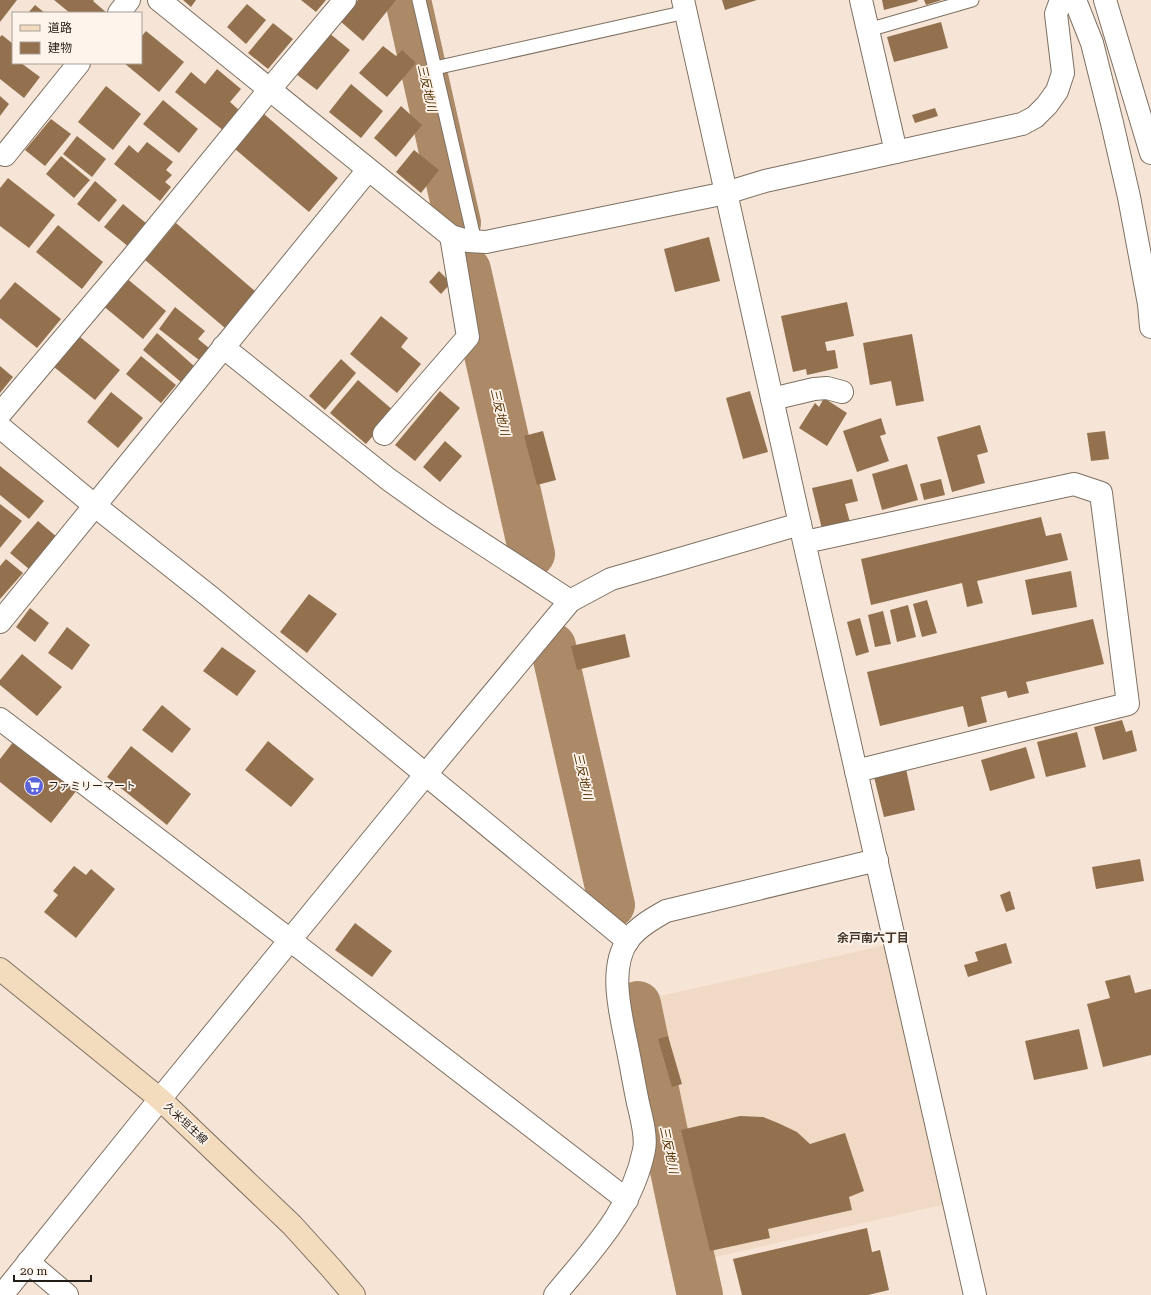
<svg xmlns="http://www.w3.org/2000/svg" width="1151" height="1295" font-family="'Roboto Serif','Noto Sans JP',serif">
<style>
.built{fill:#f0dac5}
.lines{fill:none;stroke-linecap:round;stroke-linejoin:round}
.river{stroke:#ad8a67;stroke-width:46}
.building{fill:#93714f}
.lane-casing{stroke:#7e7062;stroke-width:15}
.street-casing{stroke:#7e7062;stroke-width:24}
.secondary-casing{stroke:#7e7062;stroke-width:24}
.lane{stroke:#fff;stroke-width:13}
.street{stroke:#fff;stroke-width:22}
.secondary{stroke:#f3dbbd;stroke-width:22}
.labels{text-anchor:middle;stroke-width:3.5;stroke-linejoin:round;paint-order:stroke}
.poi-label{font-size:11px;fill:#221d17;stroke:#fef4eb;text-anchor:start}
.street-label{font-size:11px;fill:#221d17;stroke:#fef4eb}
.water-label{font-size:12px;font-style:italic;fill:#593508;stroke:#fef4eb}
.neighbourhood-label{font-size:12px;font-weight:bold;fill:#423529;stroke:#fef4eb}
</style>
<rect width="100%" height="100%" fill="#f6e5d6"/>
<polygon class="built" points="886,945 946,1204 707,1259 647,999"/>
<g class="lines">
<g class="river">
<polyline points="408,0 458,223"/>
<polyline points="468,270 532,554"/>
<polyline points="553,646 612,905"/>
<polyline points="638,1004 683,1218 700,1295"/>
</g>
</g>
<g class="building">
<polygon points="0,0 17,0 0,22"/>
<polygon points="54,0 94,0 93,1 107,13 70,13"/>
<polygon points="183,0 196,0 191,7"/>
<polygon points="301,0 326,0 316,12"/>
<polygon points="358,0 396,0 363,41 340,21"/>
<polygon points="722,0 757,0 725,10"/>
<polygon points="882,0 917,0 918,1 884,10"/>
<polygon points="924,0 942,0 926,5"/>
<polygon points="247,4 266,20 246,44 227,27"/>
<polygon points="35,5 45,13 28,13"/>
<polygon points="941,22 948,48 894,62 887,37"/>
<polygon points="273,23 293,39 268,69 248,53"/>
<polygon points="146,31 184,62 159,92 124,63 141,63 141,37"/>
<polygon points="329,33 350,50 317,90 296,74"/>
<polygon points="2,35 13,44 13,63 21,63 40,77 24,98 0,79 0,37"/>
<polygon points="383,46 396,56 402,50 416,63 387,97 359,73"/>
<polygon points="217,69 241,89 230,102 240,111 224,131 175,92 191,72 205,84"/>
<polygon points="351,84 383,111 361,138 329,112"/>
<polygon points="106,86 141,114 113,150 78,122"/>
<polygon points="0,96 9,104 0,116"/>
<polygon points="163,100 198,129 179,153 143,124"/>
<polygon points="401,106 422,125 396,157 374,138"/>
<polygon points="935,108 938,116 915,123 912,115"/>
<polygon points="264,114 338,178 309,212 235,149"/>
<polygon points="51,119 71,134 45,166 25,150"/>
<polygon points="77,136 106,159 92,177 63,154"/>
<polygon points="147,142 173,162 166,170 172,175 165,182 171,187 160,201 114,164 129,145 138,153"/>
<polygon points="414,150 439,170 421,193 396,172"/>
<polygon points="61,156 90,180 74,198 46,174"/>
<polygon points="8,178 55,215 29,248 0,226 0,188"/>
<polygon points="95,181 117,200 99,222 77,204"/>
<polygon points="123,204 147,224 129,247 104,227"/>
<polygon points="176,223 256,292 225,328 145,260"/>
<polygon points="58,225 103,262 82,289 36,252"/>
<polygon points="709,237 720,281 675,292 664,249"/>
<polygon points="439,271 451,283 441,294 429,282"/>
<polygon points="125,277 166,311 143,339 101,304"/>
<polygon points="15,282 61,319 37,348 0,318 0,300"/>
<polygon points="847,302 854,336 825,342 827,351 835,350 838,368 807,375 806,369 793,372 781,316"/>
<polygon points="175,307 205,331 198,339 209,348 199,360 159,329"/>
<polygon points="381,316 408,338 401,347 421,364 397,393 350,354"/>
<polygon points="157,333 194,366 181,382 143,350"/>
<polygon points="912,334 924,401 896,406 891,381 870,385 863,343"/>
<polygon points="79,336 120,370 95,400 54,367"/>
<polygon points="141,356 176,385 161,403 126,374"/>
<polygon points="341,359 356,373 325,410 309,396"/>
<polygon points="0,366 13,377 0,393"/>
<polygon points="358,380 394,411 366,444 330,413"/>
<polygon points="440,391 460,408 415,461 395,445"/>
<polygon points="750,391 768,452 743,459 726,398"/>
<polygon points="111,392 143,418 118,448 87,422"/>
<polygon points="824,398 847,413 827,446 799,428 815,403 819,407"/>
<polygon points="881,418 886,434 880,436 889,461 857,472 843,431"/>
<polygon points="980,425 988,452 977,455 985,483 952,492 937,437"/>
<polygon points="543,431 556,480 537,485 524,436"/>
<polygon points="1105,431 1109,459 1091,461 1087,433"/>
<polygon points="445,441 462,456 440,482 423,467"/>
<polygon points="907,464 918,500 882,510 872,474"/>
<polygon points="0,466 44,501 29,519 0,495"/>
<polygon points="852,479 858,501 845,504 850,522 822,529 812,488"/>
<polygon points="941,479 945,495 924,500 920,484"/>
<polygon points="0,504 22,521 0,548"/>
<polygon points="1041,517 1046,536 1061,533 1068,560 977,581 983,603 967,607 962,583 871,605 861,559"/>
<polygon points="38,521 57,537 29,569 10,553"/>
<polygon points="6,559 23,573 0,599 0,566"/>
<polygon points="1071,571 1077,607 1032,615 1025,580"/>
<polygon points="309,594 337,614 307,653 280,632"/>
<polygon points="927,600 937,633 922,637 913,604"/>
<polygon points="908,605 916,637 897,642 890,610"/>
<polygon points="30,608 49,623 35,642 16,627"/>
<polygon points="883,611 891,644 875,647 868,615"/>
<polygon points="860,618 869,652 856,656 847,622"/>
<polygon points="1093,619 1104,664 1026,682 1029,693 1008,698 1006,691 981,697 987,722 968,727 963,706 880,726 867,672"/>
<polygon points="67,627 90,645 72,670 48,653"/>
<polygon points="625,634 630,657 577,670 571,646"/>
<polygon points="222,647 256,671 237,696 203,671"/>
<polygon points="22,654 62,687 37,716 0,685 0,680"/>
<polygon points="162,705 191,729 172,753 142,730"/>
<polygon points="1122,720 1126,732 1132,730 1137,751 1103,760 1094,727"/>
<polygon points="1077,732 1086,767 1046,777 1037,742"/>
<polygon points="14,741 77,790 51,823 0,782 0,759"/>
<polygon points="268,741 314,779 291,807 245,770"/>
<polygon points="131,746 191,794 167,825 107,777"/>
<polygon points="1026,747 1035,778 990,791 981,760"/>
<polygon points="906,769 915,810 884,817 874,777"/>
<polygon points="1140,859 1144,881 1096,889 1092,867"/>
<polygon points="74,866 86,875 91,869 115,889 76,938 44,912 58,895 53,891"/>
<polygon points="1010,891 1015,909 1006,912 1000,895"/>
<polygon points="355,923 392,951 372,977 335,950"/>
<polygon points="1006,943 1012,963 968,977 964,965 978,961 975,952"/>
<polygon points="1130,975 1135,993 1151,989 1151,1055 1103,1067 1087,1004 1110,998 1105,981"/>
<polygon points="1079,1029 1088,1069 1034,1080 1025,1041"/>
<polygon points="668,1036 682,1084 672,1087 658,1039"/>
<polygon points="740,1116 763,1117 778,1123 797,1132 810,1144 845,1133 864,1191 849,1197 852,1210 768,1229 770,1238 710,1251 681,1130"/>
<polygon points="867,1228 872,1252 880,1250 889,1290 868,1295 742,1295 733,1259"/>
</g>
<g class="lines">
<defs>
<g id="lane">
<polyline points="419,0 475,242"/>
<polyline points="868,30 972,0"/>
<polyline points="435,68 686,12"/>
</g>
<g id="street">
<polyline points="159,0 451,236 468,241 486,242 726,193 765,181 1022,124 1035,117 1047,105 1057,91 1063,73 1056,14 1061,0"/>
<polyline points="683,0 800,524 975,1295"/>
<polyline points="861,0 896,152"/>
<polyline points="1075,0 1092,43 1112,123 1129,197 1149,304 1151,327"/>
<polyline points="1105,0 1151,153"/>
<polyline points="119,13 129,0"/>
<polyline points="5,155 79,63"/>
<polyline points="223,347 388,479 440,516 570,601"/>
<polyline points="772,399 814,389 827,388 842,392"/>
<polyline points="0,414 131,259 270,89 345,0"/>
<polyline points="0,427 94,505 209,596 628,941"/>
<polyline points="384,434 468,337 451,236"/>
<polyline points="805,542 1074,484 1101,493 1128,704 856,771"/>
<polyline points="0,622 368,170"/>
<polyline points="0,719 290,940 627,1200"/>
<polyline points="28,1262 67,1295"/>
<polyline points="2,1295 160,1099 426,774 570,601 611,579 800,524"/>
<path d="M555 1295C592 1250 632 1210 644 1150 647 1137 641 1116 638 1103 634 1084 631 1065 627 1046 621 1015 608 969 628 940 638 927 652 919 666 911L877 860"/>
</g>
<polyline id="secondary" points="0,969 160,1099 292,1225 331,1268 354,1295"/>
</defs>
<use href="#lane" class="lane-casing"/>
<use href="#street" class="street-casing"/>
<use href="#secondary" class="secondary-casing"/>
<use href="#lane" class="lane"/>
<use href="#street" class="street"/>
<use href="#secondary" class="secondary"/>
</g>
<defs>
<symbol id="supermarket-disc" viewBox="-11 -11 22 22"><circle r="9.5" fill="#5b63db" stroke="#fef4eb"/><path d="M-6-5.5h2.5l.6 2H6L4.5 2H-2.5L-4.4-4H-6ZM-1.5 3.2a1.3 1.3 0 1 0 .1 0ZM3 3.2a1.3 1.3 0 1 0 .1 0Z" fill="#fff"/></symbol>
</defs>
<g fill-rule="evenodd">
<use href="#supermarket-disc" x="23" y="775" width="22" height="22"/>
</g>
<g class="labels">
<g class="poi-label">
<text x="48" y="790">ファミリーマート</text>
</g>
<g class="street-label">
<text transform="translate(186 1123) rotate(43)" y="4">久米垣生線</text>
</g>
<g class="water-label">
<text transform="translate(427 88) rotate(77)" y="4">三反地川</text>
<text transform="translate(500 412) rotate(77)" y="4">三反地川</text>
<text transform="translate(583 776) rotate(77)" y="4">三反地川</text>
<text transform="translate(669 1150) rotate(78)" y="4">三反地川</text>
</g>
<g class="neighbourhood-label">
<text x="873" y="942">余戸南六丁目</text>
</g>
</g>
<rect x="12" y="12" width="130" height="52" fill="#fef4eb" stroke="#a69e96"/>
<rect x="20" y="25" width="20" height="6" fill="#f3dbbd" stroke="#a69e96"/>
<text x="48" y="32" font-size="12" fill="#221d17">道路</text>
<rect x="20" y="42" width="20" height="12" fill="#93714f" stroke="#a69e96"/>
<text x="48" y="52" font-size="12" fill="#221d17">建物</text>
<path d="M14 1275v6h77v-6" fill="none" stroke="#221d17" stroke-width="2"/>
<text x="20" y="1275" font-size="12" fill="#221d17" stroke="#fef4eb" stroke-width="3" paint-order="stroke">20 m</text>
</svg>
